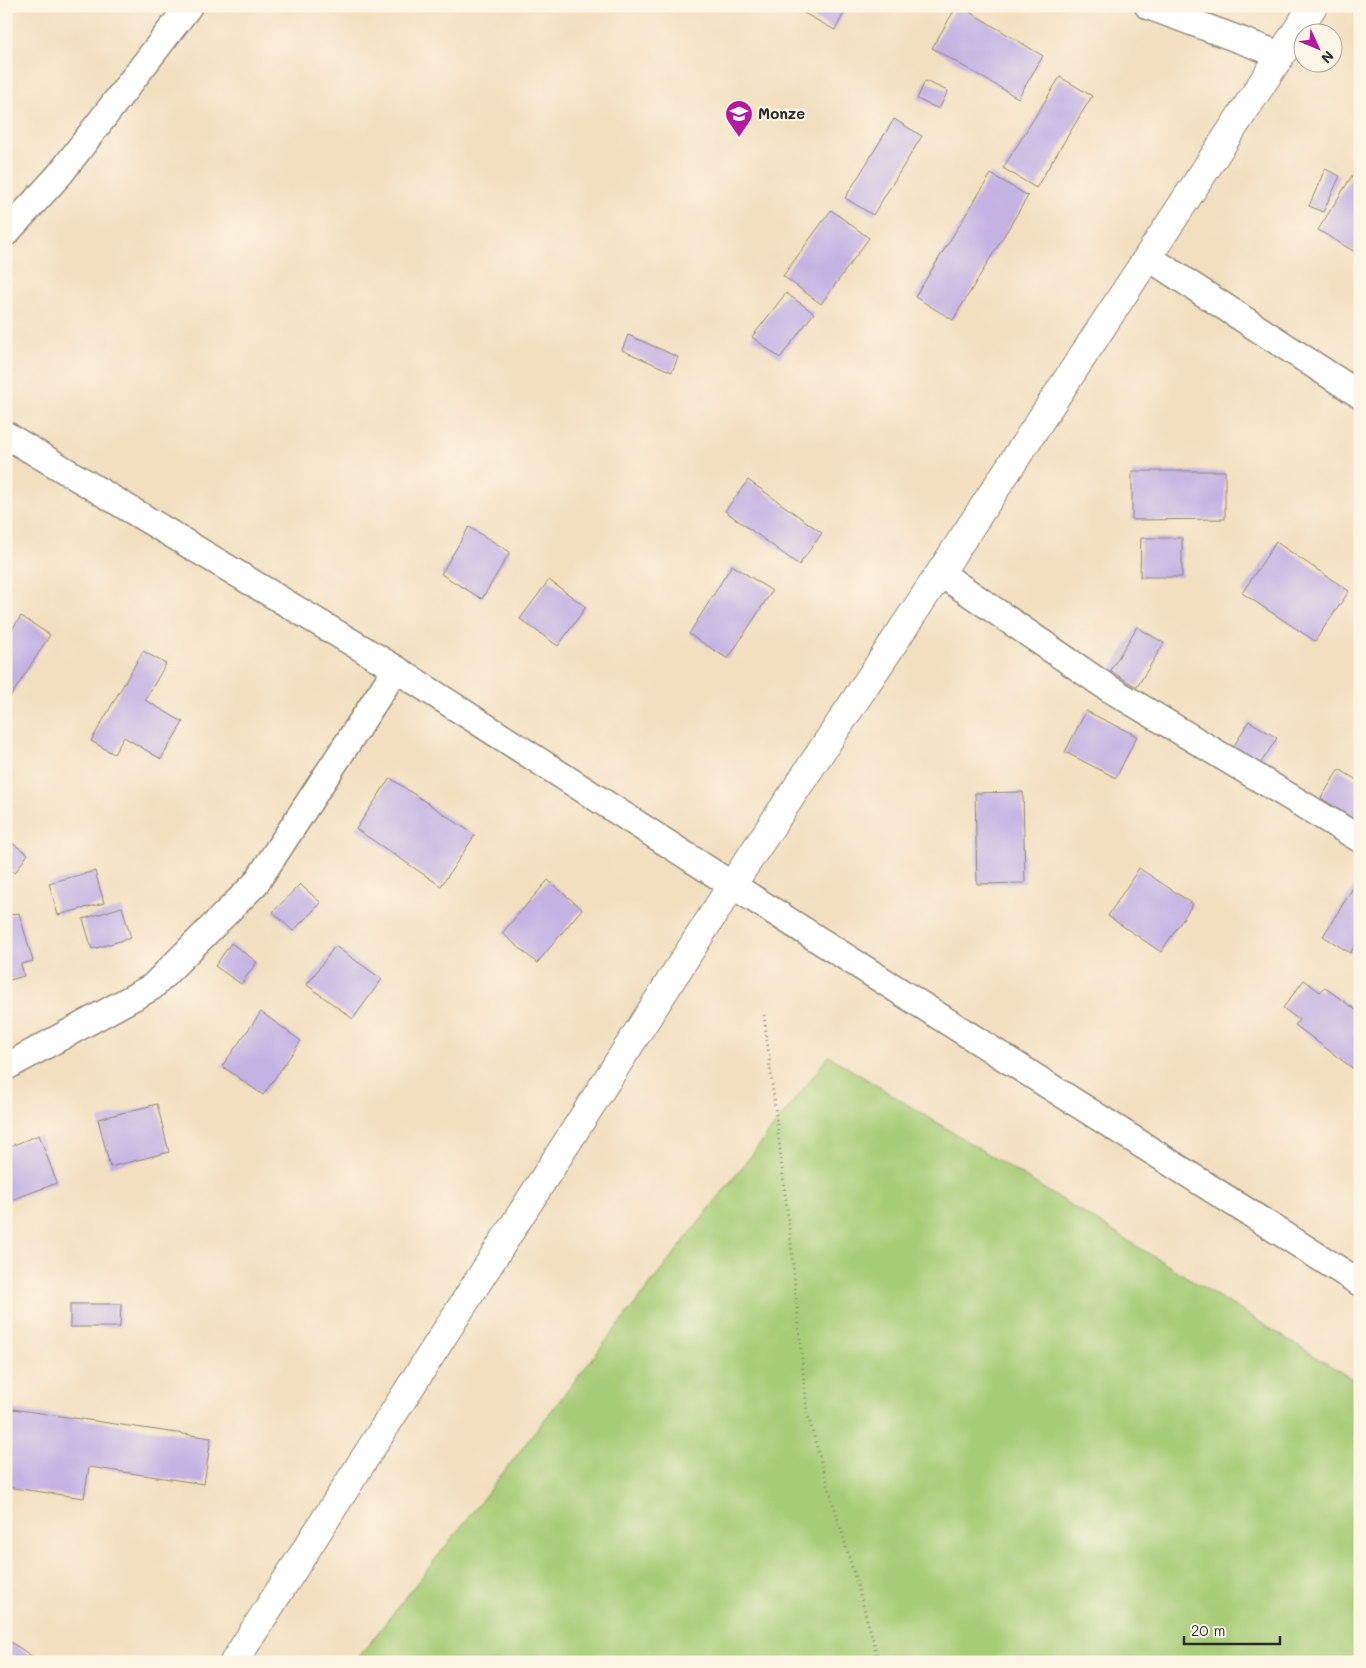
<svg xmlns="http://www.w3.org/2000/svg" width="1366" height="1668" font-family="Mali,sans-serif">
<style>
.green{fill:#a7cc77;stroke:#697c51}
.building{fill:#c5b2e3}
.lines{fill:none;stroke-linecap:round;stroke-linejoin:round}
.minor-casing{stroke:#8e8576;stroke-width:29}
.tertiary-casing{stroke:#8e8576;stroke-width:30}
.path{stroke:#8e8576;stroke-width:3;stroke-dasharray:1 4;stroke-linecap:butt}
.minor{stroke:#fff;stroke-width:26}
.tertiary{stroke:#fff;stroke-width:28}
.labels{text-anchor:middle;stroke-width:4.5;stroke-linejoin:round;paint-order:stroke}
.poi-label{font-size:15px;font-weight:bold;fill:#2b2b2b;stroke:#fcf5e5;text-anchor:start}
</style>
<rect width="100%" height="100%" fill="#fcf5e5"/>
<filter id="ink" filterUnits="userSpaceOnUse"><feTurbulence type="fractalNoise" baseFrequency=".02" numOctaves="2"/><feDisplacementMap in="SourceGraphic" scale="10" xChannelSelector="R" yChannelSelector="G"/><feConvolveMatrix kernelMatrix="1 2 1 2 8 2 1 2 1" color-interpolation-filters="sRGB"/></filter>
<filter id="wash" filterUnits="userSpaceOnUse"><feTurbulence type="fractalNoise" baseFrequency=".0096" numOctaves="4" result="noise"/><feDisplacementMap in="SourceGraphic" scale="20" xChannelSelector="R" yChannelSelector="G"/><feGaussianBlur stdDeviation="1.12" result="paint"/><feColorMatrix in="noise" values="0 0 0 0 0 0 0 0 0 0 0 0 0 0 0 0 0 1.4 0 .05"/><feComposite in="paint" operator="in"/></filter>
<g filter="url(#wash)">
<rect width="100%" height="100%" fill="#f2dfc0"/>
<polygon class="green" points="829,1056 1360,1384 1360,1662 355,1662"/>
<g id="blocks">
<g class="building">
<polygon points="791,6 840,6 846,9 835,30"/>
<polygon points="957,6 960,6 1043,56 1018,98 932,48"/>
<polygon points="1060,77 1092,96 1036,188 1003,168"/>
<polygon points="925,81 948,91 939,109 917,99"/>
<polygon points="894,119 922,136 873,215 845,198"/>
<polygon points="1360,163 1360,255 1318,230"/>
<polygon points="1325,169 1340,176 1323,212 1309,206"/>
<polygon points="991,174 1028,196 953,320 915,297"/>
<polygon points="831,210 869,238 821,304 783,276"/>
<polygon points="786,293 814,313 780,358 752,337"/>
<polygon points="628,335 678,357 672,372 622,350"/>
<polygon points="1132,471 1225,471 1225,519 1132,520"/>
<polygon points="748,480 822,533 799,565 725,511"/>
<polygon points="469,527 510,552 482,599 441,574"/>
<polygon points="1141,538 1182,538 1182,577 1140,577"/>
<polygon points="1276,542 1349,591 1315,641 1242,593"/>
<polygon points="732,565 772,591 728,659 689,634"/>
<polygon points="549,580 586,607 558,646 520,619"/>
<polygon points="21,616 50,635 6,704 6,638"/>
<polygon points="1137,627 1164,643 1137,687 1110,671"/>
<polygon points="143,651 166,664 145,700 183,722 161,759 124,737 114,754 91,741"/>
<polygon points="1086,711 1137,736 1116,778 1065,752"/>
<polygon points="1249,721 1277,738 1259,766 1232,749"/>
<polygon points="1339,769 1360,782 1360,823 1321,798"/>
<polygon points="390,778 475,835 441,886 356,829"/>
<polygon points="1023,792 1025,883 977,884 975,793"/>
<polygon points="6,839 28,854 15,873 6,867"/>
<polygon points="1139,868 1193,904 1161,952 1108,916"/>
<polygon points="95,871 104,903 58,915 49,883"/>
<polygon points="548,880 582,909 537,963 502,933"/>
<polygon points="1358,880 1360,881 1360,939 1350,953 1323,936"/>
<polygon points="300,884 321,903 293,931 273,912"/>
<polygon points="122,907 131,938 92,949 83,919"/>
<polygon points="19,913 33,961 21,964 24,976 6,981 6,916"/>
<polygon points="231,943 257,962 241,984 215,966"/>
<polygon points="335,946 382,979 353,1019 307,985"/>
<polygon points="1304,980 1320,992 1324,987 1360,1013 1360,1063 1355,1070 1295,1025 1299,1020 1283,1008"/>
<polygon points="261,1012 301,1041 263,1095 222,1066"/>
<polygon points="157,1104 169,1152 110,1167 98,1119"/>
<polygon points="39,1135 57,1183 6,1202 6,1148"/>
<polygon points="70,1304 121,1304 120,1327 70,1327"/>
<polygon points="6,1408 211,1438 204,1484 89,1467 84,1498 6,1487"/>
<polygon points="6,1639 41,1662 6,1662"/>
</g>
</g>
</g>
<g filter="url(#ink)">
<use href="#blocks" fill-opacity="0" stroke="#8e8576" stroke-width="1"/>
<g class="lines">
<defs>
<g id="minor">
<polyline points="1148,6 1281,55"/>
<polyline points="6,233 60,174 189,6"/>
<polyline points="1148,257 1360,395"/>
<polyline points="6,435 396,669 732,885 1360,1283"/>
<polyline points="940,573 1105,686 1360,839"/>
<polyline points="6,1067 152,987 256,883 396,669"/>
</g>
<polyline id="tertiary" points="234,1662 732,885 940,573 1313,6"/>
</defs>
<use href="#minor" class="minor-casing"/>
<use href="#tertiary" class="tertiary-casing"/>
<polyline class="path" points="764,1015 791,1243 807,1413 874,1643 878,1662"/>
<use href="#minor" class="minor"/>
<use href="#tertiary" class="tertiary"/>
</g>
</g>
<defs>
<symbol id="school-pin" viewBox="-11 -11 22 30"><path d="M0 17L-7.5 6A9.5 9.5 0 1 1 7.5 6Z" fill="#b5179e" stroke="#fcf5e5"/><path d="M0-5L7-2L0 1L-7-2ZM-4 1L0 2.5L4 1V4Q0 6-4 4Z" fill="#fff"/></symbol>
</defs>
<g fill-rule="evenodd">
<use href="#school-pin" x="723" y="98" width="32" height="43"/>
</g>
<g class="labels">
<g class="poi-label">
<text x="758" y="119">Monze</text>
</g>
</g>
<rect width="1366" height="1668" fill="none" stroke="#fcf5e5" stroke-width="25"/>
<g transform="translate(1318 48) rotate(134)"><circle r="24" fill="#fcf5e5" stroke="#a8a49b"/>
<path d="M0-4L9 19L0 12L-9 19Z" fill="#b5179e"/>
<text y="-8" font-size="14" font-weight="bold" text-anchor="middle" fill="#2b2b2b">N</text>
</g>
<path d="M1184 1636v8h96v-8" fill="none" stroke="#2b2b2b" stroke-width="2.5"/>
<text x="1191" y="1636" font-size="15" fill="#2b2b2b" stroke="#fcf5e5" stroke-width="4" paint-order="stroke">20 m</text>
</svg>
